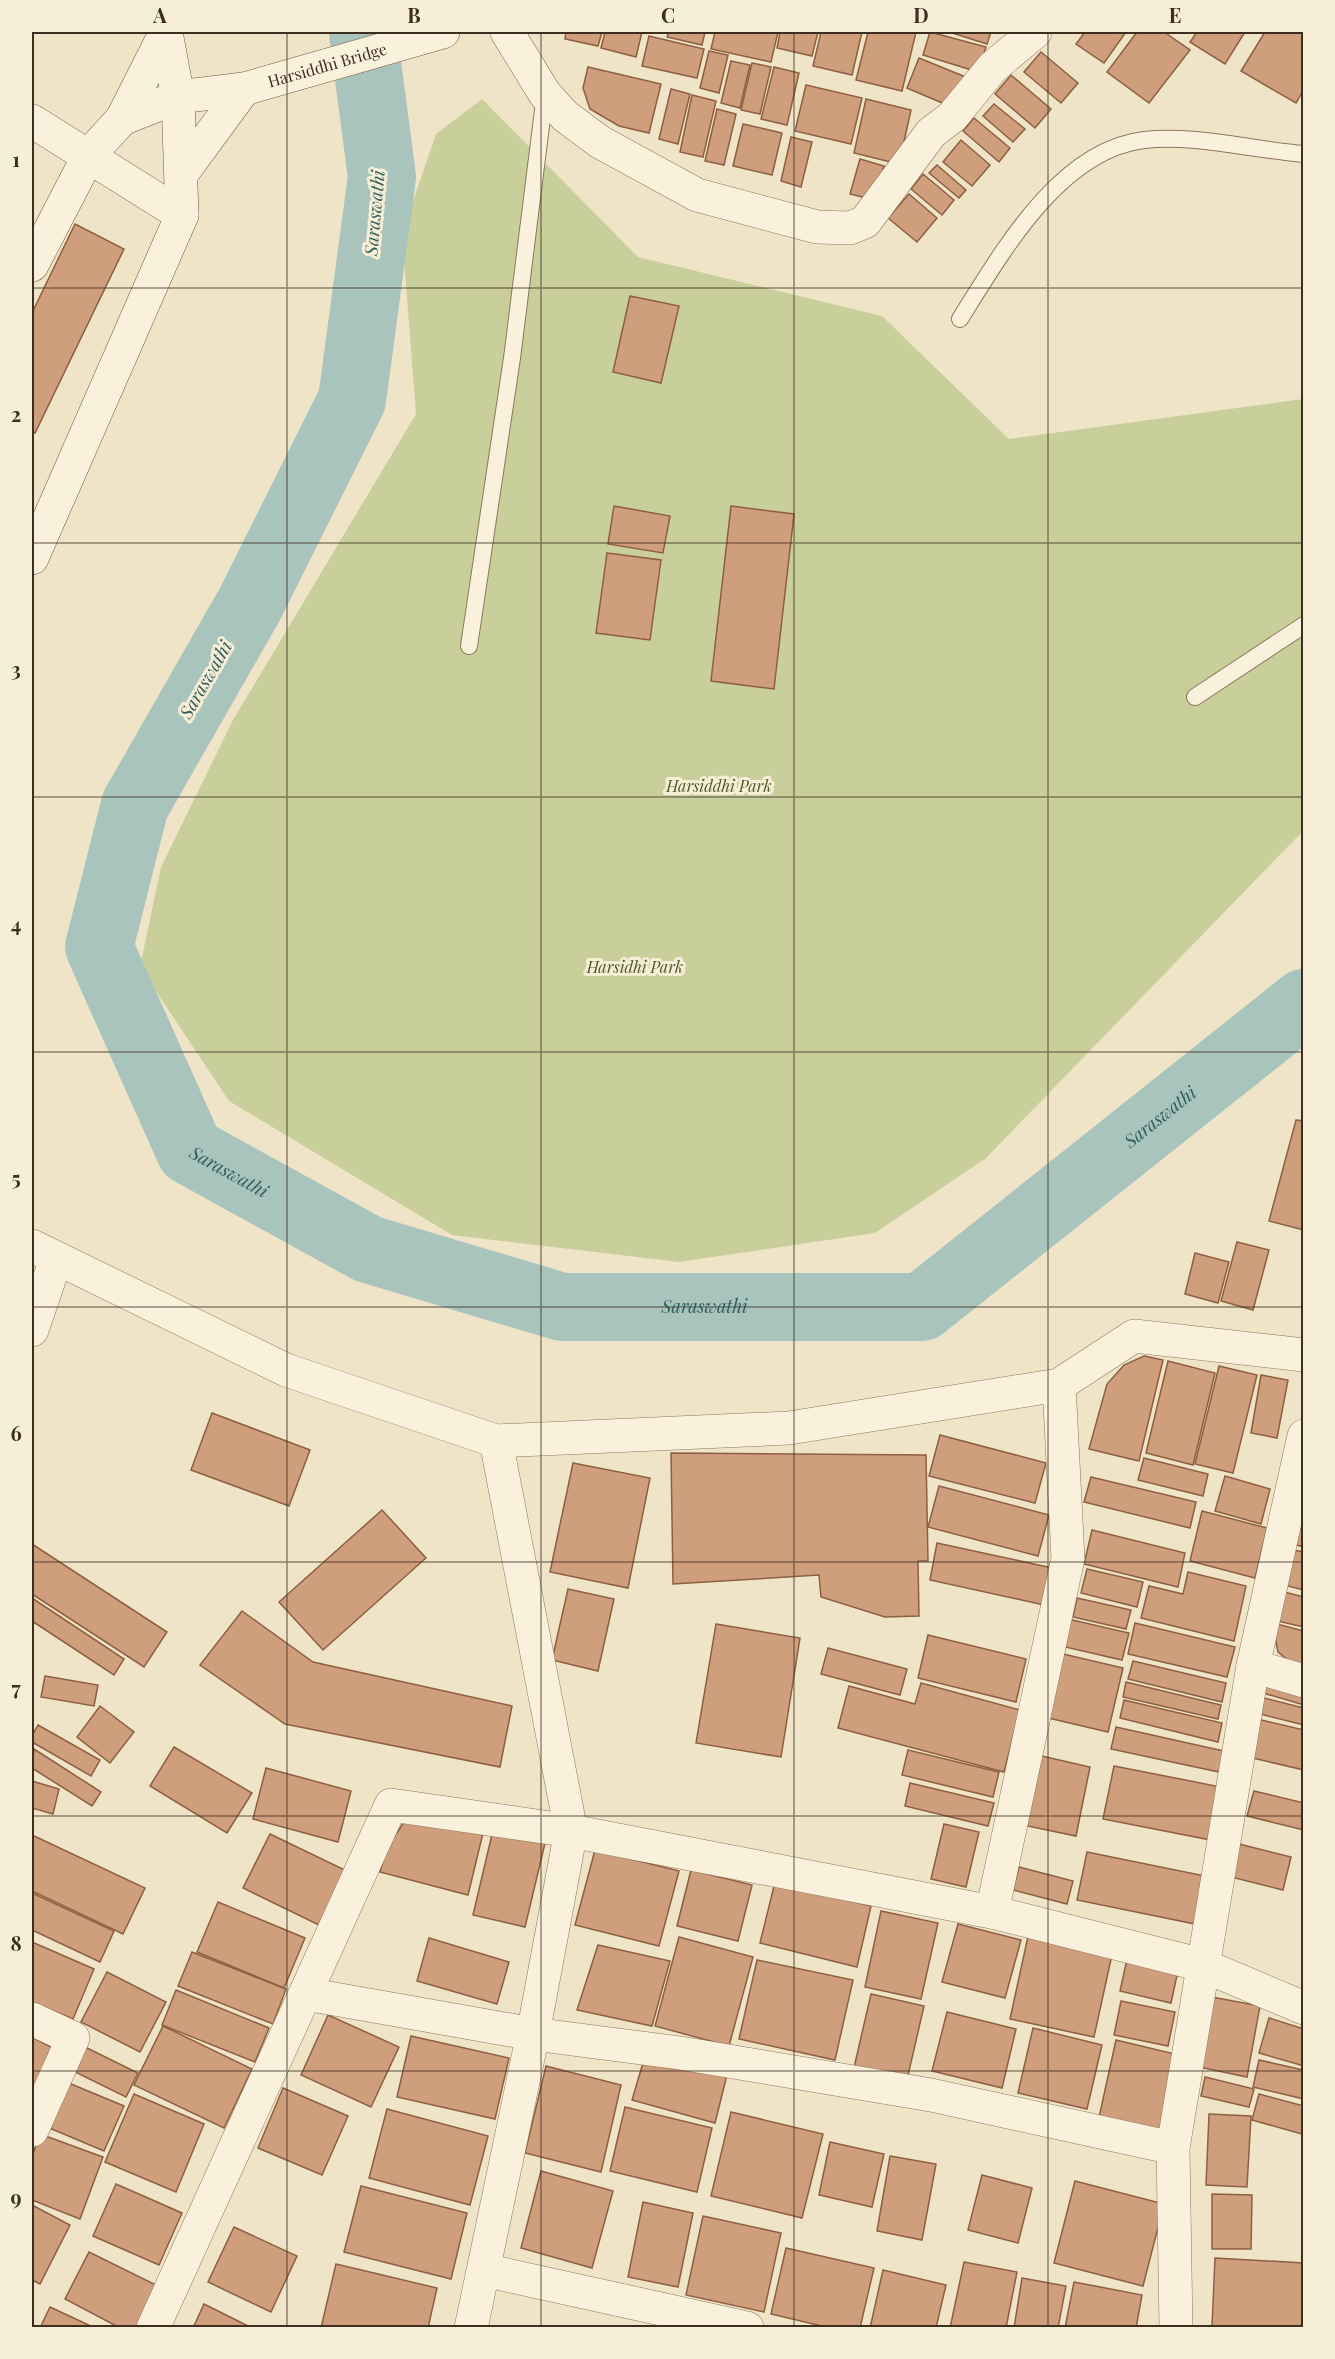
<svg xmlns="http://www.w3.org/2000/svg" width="1335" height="2359" font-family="'Playfair Display',serif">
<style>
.green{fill:#c9cf9b}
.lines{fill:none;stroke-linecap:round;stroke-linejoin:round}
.river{stroke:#a9c4bc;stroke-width:68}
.building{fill:#cf9f7d;stroke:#8d5f41;stroke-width:1.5}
.service-casing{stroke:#8d765c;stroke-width:18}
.minor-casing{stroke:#8d765c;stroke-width:34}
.tertiary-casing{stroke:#8d765c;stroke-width:34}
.secondary-casing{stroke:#6f573f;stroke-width:34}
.service{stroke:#faf1dc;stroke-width:16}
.minor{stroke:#faf1dc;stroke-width:33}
.tertiary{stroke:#faf1dc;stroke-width:33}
.secondary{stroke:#faf1dc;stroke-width:33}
.grid{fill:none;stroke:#3d2e20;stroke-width:1.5;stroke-opacity:0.55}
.labels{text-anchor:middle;stroke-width:6;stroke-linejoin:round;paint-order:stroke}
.street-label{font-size:16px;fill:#3d2e20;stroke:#f7eed8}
.park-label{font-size:16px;font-style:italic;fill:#4d5a26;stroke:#f7eed8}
.water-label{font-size:18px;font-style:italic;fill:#2f5d5a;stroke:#f7eed8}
.neatline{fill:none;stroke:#3d2e20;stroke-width:2}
.grid-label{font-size:20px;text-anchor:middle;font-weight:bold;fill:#3d2e20}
</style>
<rect width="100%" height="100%" fill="#f0e4c8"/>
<polygon class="green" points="482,99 638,257 882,316 1009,439 1303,399 1303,831 986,1158 875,1233 679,1262 452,1235 229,1101 140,967 161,867 233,720 416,414 402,233 436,134"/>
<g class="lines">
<path class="river" id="s1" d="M363 32 382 177 352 400 250 604 135 805 99 947 190 1151 368 1249 562 1307H922L1304 1003"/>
</g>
<g class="building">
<polygon points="566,32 602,32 598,46 565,39"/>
<polygon points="605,32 642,32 636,57 601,48"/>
<polygon points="669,32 705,32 702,45 667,37"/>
<polygon points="715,32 778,32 771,62 711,49"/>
<polygon points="780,32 818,32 812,56 777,48"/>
<polygon points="821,32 862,32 852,75 813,66"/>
<polygon points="868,32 916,32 902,91 856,80"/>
<polygon points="930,32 986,47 978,72 923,55"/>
<polygon points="949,32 991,32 987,44"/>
<polygon points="1085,32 1126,32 1104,63 1076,44"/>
<polygon points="1137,32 1164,32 1190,50 1149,103 1107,72"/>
<polygon points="1197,32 1245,32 1225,64 1190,42"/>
<polygon points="1265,32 1304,32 1304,89 1296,103 1241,71"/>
<polygon points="649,36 704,49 697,78 642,66"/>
<polygon points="709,51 728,55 719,93 700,88"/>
<polygon points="1041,52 1078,83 1061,103 1024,72"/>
<polygon points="919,58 968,78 954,108 907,88"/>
<polygon points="731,61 750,65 740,108 721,103"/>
<polygon points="752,63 771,67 760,114 741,110"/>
<polygon points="588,67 661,84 649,133 619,126 590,109 583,88"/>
<polygon points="774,67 799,73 787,125 761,119"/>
<polygon points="1011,75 1051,109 1035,128 995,94"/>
<polygon points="806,85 862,98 851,144 795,131"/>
<polygon points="671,89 690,94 678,144 659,139"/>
<polygon points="692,95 716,101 703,157 680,152"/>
<polygon points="866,99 911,110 899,164 854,153"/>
<polygon points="994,104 1025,129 1013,142 983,116"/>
<polygon points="717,109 736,114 724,165 705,161"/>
<polygon points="974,118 1010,148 999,162 963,131"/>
<polygon points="743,124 782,133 772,175 733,166"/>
<polygon points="791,137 812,142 801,187 781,181"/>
<polygon points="961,140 990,165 972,186 943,162"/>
<polygon points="860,159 884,166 875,200 850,194"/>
<polygon points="937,165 966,190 959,198 929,173"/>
<polygon points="923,174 954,200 942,215 911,189"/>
<polygon points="909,194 937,218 917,242 888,218"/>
<polygon points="75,224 124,249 35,433 32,432 32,313"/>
<polygon points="630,296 679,306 661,383 613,372"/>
<polygon points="614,506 670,516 663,553 608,544"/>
<polygon points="731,506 794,514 774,689 711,681"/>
<polygon points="607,553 661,560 650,640 596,633"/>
<polygon points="1296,1120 1304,1121 1304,1230 1269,1221"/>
<polygon points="1237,1242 1269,1250 1253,1310 1221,1301"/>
<polygon points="1195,1253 1229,1262 1218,1303 1185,1294"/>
<polygon points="1144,1356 1163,1360 1139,1461 1089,1449 1107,1384 1124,1365"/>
<polygon points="1168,1361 1215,1373 1193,1465 1146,1453"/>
<polygon points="1219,1366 1257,1375 1233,1473 1195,1464"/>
<polygon points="1261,1375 1288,1380 1277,1438 1251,1433"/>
<polygon points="212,1413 310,1450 289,1506 191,1470"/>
<polygon points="940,1435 1046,1463 1035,1503 929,1476"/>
<polygon points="671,1453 926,1455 928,1561 918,1561 919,1616 885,1617 821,1597 819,1575 673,1584"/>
<polygon points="1144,1458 1208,1474 1203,1496 1138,1480"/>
<polygon points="573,1463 650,1478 628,1588 550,1572"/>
<polygon points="1225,1476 1270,1489 1261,1524 1215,1511"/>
<polygon points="1091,1477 1196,1502 1190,1528 1084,1502"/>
<polygon points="939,1486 1049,1515 1038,1556 928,1527"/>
<polygon points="382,1510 426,1558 323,1650 279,1602"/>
<polygon points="1304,1510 1304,1547 1292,1544"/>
<polygon points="1202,1511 1267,1528 1255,1578 1190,1561"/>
<polygon points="1092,1530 1185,1553 1178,1587 1084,1564"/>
<polygon points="937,1543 1057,1569 1049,1606 930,1580"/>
<polygon points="32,1544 167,1632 144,1667 32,1594"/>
<polygon points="1293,1550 1304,1552 1304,1590 1284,1585"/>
<polygon points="1087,1569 1143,1582 1137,1607 1081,1593"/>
<polygon points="1188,1572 1246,1586 1234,1641 1141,1618 1149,1586 1183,1594"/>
<polygon points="568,1589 614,1599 598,1671 552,1660"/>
<polygon points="1284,1592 1304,1597 1304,1627 1277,1621"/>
<polygon points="32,1598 124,1659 114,1675 32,1621"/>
<polygon points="1077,1598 1131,1610 1126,1629 1073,1617"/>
<polygon points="242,1611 313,1662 512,1706 500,1767 285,1724 200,1665"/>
<polygon points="1068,1619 1129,1633 1122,1660 1061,1646"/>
<polygon points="1135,1623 1235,1647 1227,1677 1128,1654"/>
<polygon points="716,1624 800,1638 781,1757 696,1743"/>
<polygon points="1277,1624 1304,1631 1304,1673 1278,1652 1275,1637"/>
<polygon points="928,1635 1026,1659 1016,1702 918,1678"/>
<polygon points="828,1648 907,1669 900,1695 821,1674"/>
<polygon points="1059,1653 1123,1668 1108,1732 1044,1717"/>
<polygon points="1133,1661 1226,1683 1222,1702 1128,1679"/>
<polygon points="1268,1675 1304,1685 1304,1705 1263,1693"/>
<polygon points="45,1676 98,1685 94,1706 41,1697"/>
<polygon points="1126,1682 1221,1705 1218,1719 1123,1697"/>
<polygon points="921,1683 1020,1710 1004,1772 838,1728 849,1686 915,1704"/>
<polygon points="1260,1697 1304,1708 1304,1725 1256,1713"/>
<polygon points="1124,1700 1222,1723 1218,1742 1120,1718"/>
<polygon points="100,1706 134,1732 110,1763 77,1737"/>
<polygon points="1257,1719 1304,1730 1304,1770 1248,1757"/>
<polygon points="38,1725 100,1760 91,1776 32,1742 32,1736"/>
<polygon points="1116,1727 1224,1751 1219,1772 1111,1749"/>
<polygon points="174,1747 252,1793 227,1833 150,1786"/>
<polygon points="34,1749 101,1792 92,1806 32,1768"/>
<polygon points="908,1750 999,1772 993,1797 902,1775"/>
<polygon points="1033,1754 1090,1767 1076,1836 1018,1824"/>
<polygon points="1114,1766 1226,1788 1216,1841 1103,1819"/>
<polygon points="266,1768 351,1791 338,1842 253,1819"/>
<polygon points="32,1781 59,1789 53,1814 32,1808"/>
<polygon points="910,1783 994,1803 988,1826 905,1806"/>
<polygon points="1254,1791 1304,1803 1304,1830 1247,1816"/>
<polygon points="404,1822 484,1829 468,1895 380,1872 387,1848"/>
<polygon points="944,1824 979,1832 966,1887 931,1879"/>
<polygon points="494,1826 546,1839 525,1927 473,1915"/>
<polygon points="270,1834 347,1871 321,1926 243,1888"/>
<polygon points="32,1835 145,1888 123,1934 32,1891"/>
<polygon points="1235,1843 1291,1857 1283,1890 1227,1876"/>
<polygon points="595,1850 679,1871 659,1946 575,1925"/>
<polygon points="1087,1852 1210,1877 1200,1925 1077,1900"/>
<polygon points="1019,1867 1073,1881 1067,1904 1013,1890"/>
<polygon points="691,1870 752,1885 738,1941 677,1926"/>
<polygon points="775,1882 871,1906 857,1967 760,1943"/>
<polygon points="32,1893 114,1931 100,1962 32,1930"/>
<polygon points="218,1902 305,1938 284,1988 197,1952"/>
<polygon points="881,1911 938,1923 921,1999 865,1987"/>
<polygon points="958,1924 1021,1940 1005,1998 942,1982"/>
<polygon points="1029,1932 1113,1950 1094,2037 1010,2019"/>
<polygon points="679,1937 753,1957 729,2046 655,2026"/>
<polygon points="429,1938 509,1962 497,2004 417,1981"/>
<polygon points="32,1942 94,1969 73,2019 32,2002"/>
<polygon points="598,1945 670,1961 652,2026 577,2010"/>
<polygon points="192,1952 286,1989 273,2024 178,1986"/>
<polygon points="1128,1955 1179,1966 1171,2003 1120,1991"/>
<polygon points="757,1960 853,1980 835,2060 739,2039"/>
<polygon points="107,1972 166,2002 140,2052 81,2022"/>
<polygon points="176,1990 269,2028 255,2062 162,2025"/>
<polygon points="871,1994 924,2006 906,2084 853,2072"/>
<polygon points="1212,1997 1260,2006 1247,2077 1199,2067"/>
<polygon points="1121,2001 1175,2012 1168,2046 1114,2035"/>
<polygon points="947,2012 1016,2029 1002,2088 932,2071"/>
<polygon points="328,2015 399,2047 371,2107 301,2075"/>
<polygon points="1269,2018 1304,2029 1304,2066 1259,2053"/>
<polygon points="163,2026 252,2069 224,2128 134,2085"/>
<polygon points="1033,2028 1102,2045 1087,2109 1018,2093"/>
<polygon points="411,2036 509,2058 495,2119 397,2097"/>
<polygon points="32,2037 62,2053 42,2090 32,2084"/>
<polygon points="1116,2040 1179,2055 1160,2136 1098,2122"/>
<polygon points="81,2045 138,2073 126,2097 69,2069"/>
<polygon points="645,2056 727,2075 715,2123 632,2100"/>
<polygon points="1259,2060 1304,2070 1304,2099 1253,2087"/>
<polygon points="546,2066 621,2085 601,2172 525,2153"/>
<polygon points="1205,2077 1254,2089 1249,2107 1201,2096"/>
<polygon points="59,2079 124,2106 104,2151 40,2124"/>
<polygon points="283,2088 348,2116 322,2175 258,2148"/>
<polygon points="134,2094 204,2124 176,2192 105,2162"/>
<polygon points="1259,2094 1304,2106 1302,2134 1252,2120"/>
<polygon points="625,2107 712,2128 697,2192 610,2171"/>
<polygon points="387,2109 488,2136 470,2205 369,2178"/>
<polygon points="731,2112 823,2134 802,2218 711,2196"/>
<polygon points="1209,2114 1251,2116 1247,2187 1206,2185"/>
<polygon points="40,2134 103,2157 80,2219 32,2200 32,2157"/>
<polygon points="830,2142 884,2154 872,2207 819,2195"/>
<polygon points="890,2156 936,2164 922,2240 877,2231"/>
<polygon points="541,2171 613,2191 592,2268 521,2248"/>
<polygon points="982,2175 1032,2188 1018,2243 968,2230"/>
<polygon points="1075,2181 1164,2204 1143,2286 1054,2263"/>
<polygon points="116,2184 182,2213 159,2265 93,2236"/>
<polygon points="361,2186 467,2213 451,2279 344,2252"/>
<polygon points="1212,2194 1252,2195 1251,2249 1212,2249"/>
<polygon points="643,2202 693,2213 678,2287 628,2277"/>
<polygon points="32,2205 70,2225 40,2284 32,2280"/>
<polygon points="703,2216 781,2233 764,2312 686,2295"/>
<polygon points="234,2227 297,2256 271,2312 208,2282"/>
<polygon points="786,2248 874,2268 860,2328 830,2328 771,2314"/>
<polygon points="89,2252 160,2287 139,2328 120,2328 65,2299"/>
<polygon points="1215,2258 1304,2263 1304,2328 1212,2327"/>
<polygon points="964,2262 1017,2272 1006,2328 950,2328"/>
<polygon points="336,2264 437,2288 428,2328 321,2328"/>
<polygon points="883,2270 946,2285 936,2328 870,2328"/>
<polygon points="1022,2278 1066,2286 1058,2328 1014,2328"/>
<polygon points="1074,2282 1142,2295 1136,2328 1065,2328"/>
<polygon points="204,2304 252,2328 193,2328"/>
<polygon points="50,2307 95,2328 40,2328"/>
</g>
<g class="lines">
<defs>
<g id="service">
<path d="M960 319C1001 254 1059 150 1144 140 1194 134 1253 150 1304 154"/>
<polyline points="469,646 512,358 545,94"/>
<polyline points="1195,697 1304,625"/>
</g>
<g id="minor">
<polyline points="507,32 545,94 565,116 600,142 697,195 817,227 850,228 865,222 931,133 952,117 993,67 1035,32"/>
<polyline points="32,121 182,215"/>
<polyline points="32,1330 56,1259"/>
<polyline points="496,1441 789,1428 1059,1385 1134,1336 1304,1355"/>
<polyline points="1253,1666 1304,1681"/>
<polyline points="992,1912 1068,1558 1059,1385"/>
<polyline points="306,1994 533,2034 680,2053 931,2095 1173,2148"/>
<polyline points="32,2019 73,2038 32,2130"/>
<polyline points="484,2270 747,2328"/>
<polyline points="153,2328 391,1805 571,1831 992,1912 1202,1965 1304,2008"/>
<polyline points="1176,2328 1173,2148 1253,1666 1304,1436"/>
</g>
<polyline id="tertiary" points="32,1246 286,1370 496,1441 571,1831 533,2034 471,2328"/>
<g id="secondary">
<polyline points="122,119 166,32"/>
<polyline points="183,172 244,89"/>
<path id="s2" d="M32 265 89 155 122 119 178 97 244 89 443 32"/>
<polyline points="32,558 182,215 178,97 166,32"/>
</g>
</defs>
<use href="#service" class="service-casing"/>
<use href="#minor" class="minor-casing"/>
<use href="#tertiary" class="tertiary-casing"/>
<use href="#secondary" class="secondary-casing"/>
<use href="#service" class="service"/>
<use href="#minor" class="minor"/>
<use href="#tertiary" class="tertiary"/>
<use href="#secondary" class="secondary"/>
</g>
<path class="grid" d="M287 32V2328M541 32V2328M794 32V2328M1048 32V2328M32 288H1304M32 543H1304M32 797H1304M32 1052H1304M32 1307H1304M32 1562H1304M32 1816H1304M32 2071H1304"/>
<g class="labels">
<g class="street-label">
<text dy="6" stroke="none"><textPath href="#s2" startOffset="386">Harsiddhi Bridge</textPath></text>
</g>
<g class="park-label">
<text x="719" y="792">Harsiddhi Park</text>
<text x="635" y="973">Harsidhi Park</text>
</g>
<g class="water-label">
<text transform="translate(375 213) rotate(-85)" y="6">Saraswathi</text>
<text transform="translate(206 680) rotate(-60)" y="6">Saraswathi</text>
<text dy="6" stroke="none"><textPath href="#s1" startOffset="2271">Saraswathi</textPath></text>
<text dy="6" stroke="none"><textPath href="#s1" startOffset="1245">Saraswathi</textPath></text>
<text dy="6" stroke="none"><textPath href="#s1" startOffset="1749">Saraswathi</textPath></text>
</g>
</g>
<rect width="1335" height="2359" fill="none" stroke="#f7eed8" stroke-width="66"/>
<rect x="33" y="33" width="1269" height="2293" class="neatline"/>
<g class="grid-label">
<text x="160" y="23">A</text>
<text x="414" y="23">B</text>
<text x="668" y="23">C</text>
<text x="921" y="23">D</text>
<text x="1175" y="23">E</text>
<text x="16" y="167">1</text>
<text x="16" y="422">2</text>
<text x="16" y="677">3</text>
<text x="16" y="932">4</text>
<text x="16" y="1186">5</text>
<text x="16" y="1441">6</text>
<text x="16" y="1696">7</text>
<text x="16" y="1951">8</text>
<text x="16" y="2205">9</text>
</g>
</svg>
